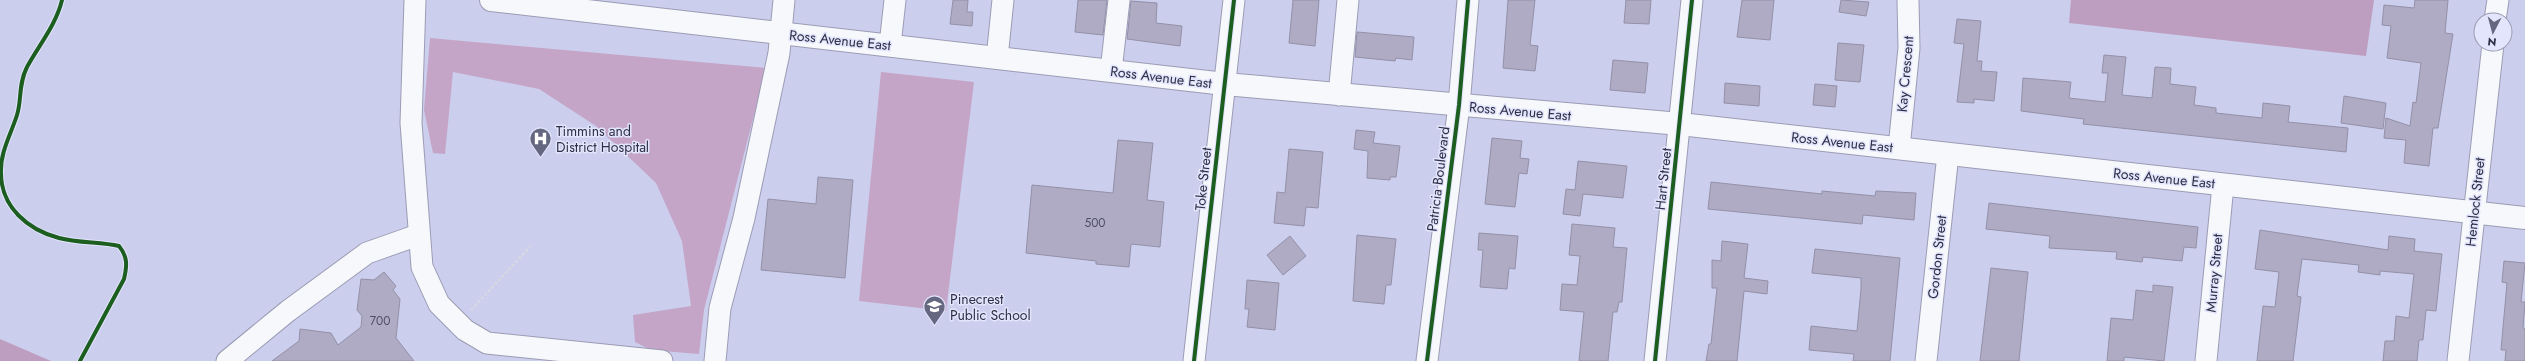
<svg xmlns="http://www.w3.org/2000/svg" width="2525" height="361" font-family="Jost,sans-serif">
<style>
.green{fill:#c4a5c7}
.forest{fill:#be9ec0}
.building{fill:#afabc4;stroke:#9390a8}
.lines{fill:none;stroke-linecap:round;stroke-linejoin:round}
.minor-casing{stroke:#9b9cb4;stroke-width:23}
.major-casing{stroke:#9b9cb4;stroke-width:24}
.path{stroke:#d8d8e2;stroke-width:2.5;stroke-dasharray:3 2;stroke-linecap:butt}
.minor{stroke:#f7f8fc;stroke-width:21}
.major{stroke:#f7f8fc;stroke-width:22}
.cycleway-casing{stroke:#e3e5fd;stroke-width:6}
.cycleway{stroke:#1b5e20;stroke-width:4}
.labels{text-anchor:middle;stroke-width:3;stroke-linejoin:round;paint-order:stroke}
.number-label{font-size:12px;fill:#4e4e66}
.street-label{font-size:14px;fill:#2e2f46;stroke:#e3e5fd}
.poi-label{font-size:14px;fill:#2e2f46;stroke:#e3e5fd;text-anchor:start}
</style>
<rect width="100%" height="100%" fill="#ccceed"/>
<g class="green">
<polygon points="430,38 766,68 704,310 699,354 651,350 635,342 633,315 691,306 682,241 656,183 596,126 539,89 453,72 445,154 433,153 424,110"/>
<polygon points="881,72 974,82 946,311 859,301"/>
</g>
<g class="forest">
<polygon points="2071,0 2374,0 2366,56 2069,23"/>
<polygon points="0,339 51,361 0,361"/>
</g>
<g class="building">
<polygon points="953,0 968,0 967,12 973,12 972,26 950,24"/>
<polygon points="1078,0 1107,0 1103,35 1075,32"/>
<polygon points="1293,0 1319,0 1315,46 1289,43"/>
<polygon points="1508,0 1535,0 1530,45 1538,46 1535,71 1503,68"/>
<polygon points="1626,0 1651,0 1649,24 1624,23"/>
<polygon points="1742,0 1774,0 1770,40 1737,37"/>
<polygon points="1841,0 1869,2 1866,16 1839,12"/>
<polygon points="2415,0 2448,0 2445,33 2453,34 2438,128 2433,128 2429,166 2404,163 2406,140 2384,138 2386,118 2410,126 2413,102 2416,103 2421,63 2387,58 2391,26 2382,25 2384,5 2414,8"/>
<polygon points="1131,1 1157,3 1156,23 1182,26 1180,46 1127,39"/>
<polygon points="1957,19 1981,21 1977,61 1982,61 1981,71 1997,72 1994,101 1974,99 1974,103 1957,102 1964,44 1954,43"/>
<polygon points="1357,32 1414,37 1412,60 1396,58 1395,61 1355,57"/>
<polygon points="1838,43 1864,45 1860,82 1835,80"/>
<polygon points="2104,55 2126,57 2122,95 2152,98 2155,67 2171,68 2170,84 2196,87 2194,105 2216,108 2216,113 2262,118 2263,103 2290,106 2288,122 2348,128 2346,152 2083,124 2084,119 2021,111 2023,78 2071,82 2069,98 2105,102 2108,73 2102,73"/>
<polygon points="1613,60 1648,63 1645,93 1610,90"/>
<polygon points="1725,83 1760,86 1759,106 1724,103"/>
<polygon points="1815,84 1837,86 1835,107 1813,105"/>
<polygon points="2344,96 2386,103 2383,129 2341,123"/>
<polygon points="1356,130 1375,132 1373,143 1400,146 1396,177 1390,177 1390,180 1367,178 1368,151 1354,149"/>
<polygon points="1492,138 1522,141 1520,158 1529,159 1527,174 1519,173 1515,207 1485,204"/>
<polygon points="1118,140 1153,143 1147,200 1164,202 1160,247 1131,244 1129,267 1096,264 1096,261 1026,253 1032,185 1113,193"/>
<polygon points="1289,149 1323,152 1318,208 1306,207 1304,226 1274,223 1277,192 1285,193"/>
<polygon points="1578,161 1627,166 1623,198 1583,194 1580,216 1563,214 1566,189 1575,190"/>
<polygon points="818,177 853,180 845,278 761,270 768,199 816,204"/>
<polygon points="1711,182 1822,194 1822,191 1875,196 1876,191 1916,193 1914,220 1863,215 1862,224 1708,209"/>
<polygon points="1989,203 2198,227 2196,248 2184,247 2182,261 2143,257 2142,262 2116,259 2117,252 2049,248 2050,236 1986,229"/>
<polygon points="1572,224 1615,228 1613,247 1627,248 1622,302 1619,302 1617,312 1613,312 1608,361 1579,361 1584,312 1560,310 1562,284 1577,285 1580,256 1569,255"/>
<polygon points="2260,230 2388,250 2389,236 2415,239 2414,251 2442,254 2436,311 2426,310 2423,340 2419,340 2417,361 2383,361 2385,341 2394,341 2396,316 2409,318 2414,274 2380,271 2380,275 2358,272 2359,265 2302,259 2297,296 2301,297 2293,361 2257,361 2263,306 2275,307 2279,272 2255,269"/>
<polygon points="1479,233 1518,236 1515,269 1509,268 1507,289 1480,287 1483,250 1478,250"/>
<polygon points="1357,235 1396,239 1391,285 1386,285 1384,304 1353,301"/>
<polygon points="1290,236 1306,256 1283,275 1267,255"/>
<polygon points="1722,241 1748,244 1744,278 1768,281 1767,294 1744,291 1737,361 1706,361 1709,344 1711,344 1717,288 1712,288 1712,260 1721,261"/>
<polygon points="1815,249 1900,258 1890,361 1853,361 1854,354 1809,350 1811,326 1857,331 1861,289 1861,278 1812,273"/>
<polygon points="2504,261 2525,263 2521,302 2525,302 2523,328 2525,329 2525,361 2505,361 2506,350 2501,350 2507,283 2502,282"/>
<polygon points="1991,268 2028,272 2019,361 1980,361"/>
<polygon points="384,272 396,286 393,290 400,299 396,338 414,361 272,361 299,341 300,329 331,333 338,345 361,327 362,316 357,310 361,279 374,280"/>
<polygon points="1247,280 1279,283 1275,330 1247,327 1249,309 1245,309"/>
<polygon points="2153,285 2173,287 2164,361 2124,357 2124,361 2107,361 2111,318 2133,320 2136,290 2153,292"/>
</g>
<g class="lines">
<defs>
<g id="minor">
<polyline points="415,0 411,123 422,267 439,304 465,330 487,343 662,361"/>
<polyline points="2495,20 2498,0"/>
<polyline points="890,45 895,0"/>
<polyline points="997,58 1003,0"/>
<polyline points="1111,71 1119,0"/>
<polyline points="1339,95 1348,0"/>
<polyline points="1899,148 1909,48 1908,0"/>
<polyline points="227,361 288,311 367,253 418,235"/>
<polyline points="715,361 720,308 744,218 779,53 784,0"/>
<polyline points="1194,361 1234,0"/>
<polyline points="1427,361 1459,105 1468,0"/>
<polyline points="1655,361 1692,0"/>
<polyline points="1926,361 1948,154"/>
<polyline points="2206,361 2223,185"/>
<polyline points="2458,361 2493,44"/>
</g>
<polyline id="major" points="491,0 1225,84 1680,124 2525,218"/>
</defs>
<use href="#minor" class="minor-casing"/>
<use href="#major" class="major-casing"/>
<polyline class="path" points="471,310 530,247"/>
<use href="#minor" class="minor"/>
<use href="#major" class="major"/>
<defs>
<g id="cycleway">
<path d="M62 0C56 25 39 45 27 67 18 85 22 99 17 115 11 134 0 152 1 173 1 207 28 230 59 238 78 243 100 242 119 246 128 257 127 266 124 279L80 361"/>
<polyline points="1194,361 1234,0"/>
<polyline points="1427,361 1459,105 1468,0"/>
<polyline points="1655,361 1692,0"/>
</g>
</defs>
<use href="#cycleway" class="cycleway-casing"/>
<use href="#cycleway" class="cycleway"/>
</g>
<defs>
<symbol id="hospital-pin" viewBox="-11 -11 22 30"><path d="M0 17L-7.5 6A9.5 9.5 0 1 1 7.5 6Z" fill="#656780" stroke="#e3e5fd"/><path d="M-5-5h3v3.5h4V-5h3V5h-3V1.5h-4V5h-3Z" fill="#fff"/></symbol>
<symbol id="school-pin" viewBox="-11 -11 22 30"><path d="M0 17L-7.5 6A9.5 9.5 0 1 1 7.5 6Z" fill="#656780" stroke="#e3e5fd"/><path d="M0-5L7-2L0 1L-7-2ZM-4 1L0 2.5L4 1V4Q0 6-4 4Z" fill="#fff"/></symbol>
</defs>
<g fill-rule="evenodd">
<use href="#hospital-pin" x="528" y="126" width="25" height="34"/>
<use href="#school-pin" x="922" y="294" width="25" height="34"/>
</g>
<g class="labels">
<g class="number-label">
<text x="1095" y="227">500</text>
<text x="380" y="325">700</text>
</g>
<g class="street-label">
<text transform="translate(840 40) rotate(6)" y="5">Ross Avenue East</text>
<text transform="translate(1905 74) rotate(-85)" y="5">Kay Crescent</text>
<text transform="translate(1161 77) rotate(7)" y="5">Ross Avenue East</text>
<text transform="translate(1520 111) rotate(5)" y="5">Ross Avenue East</text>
<text transform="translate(1842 142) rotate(6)" y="5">Ross Avenue East</text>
<text transform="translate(2164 178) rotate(6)" y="5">Ross Avenue East</text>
<text transform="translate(1203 179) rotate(-84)" y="5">Toke Street</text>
<text transform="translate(1438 179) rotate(-83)" y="5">Patricia Boulevard</text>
<text transform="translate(1663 179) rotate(-84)" y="5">Hart Street</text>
<text transform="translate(2475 202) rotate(-84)" y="5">Hemlock Street</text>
<text transform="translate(1937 257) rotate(-84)" y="5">Gordon Street</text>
<text transform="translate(2214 273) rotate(-85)" y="5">Murray Street</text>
</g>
<g class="poi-label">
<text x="556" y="136">Timmins and<tspan x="556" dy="16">District Hospital</tspan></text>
<text x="950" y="304">Pinecrest<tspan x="950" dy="16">Public School</tspan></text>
</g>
</g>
<g transform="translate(2493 32) rotate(186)"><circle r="19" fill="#e3e5fd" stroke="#9b9cb4"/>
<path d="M0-3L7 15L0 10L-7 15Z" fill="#656780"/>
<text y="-6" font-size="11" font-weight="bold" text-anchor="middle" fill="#2e2f46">N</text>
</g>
</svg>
